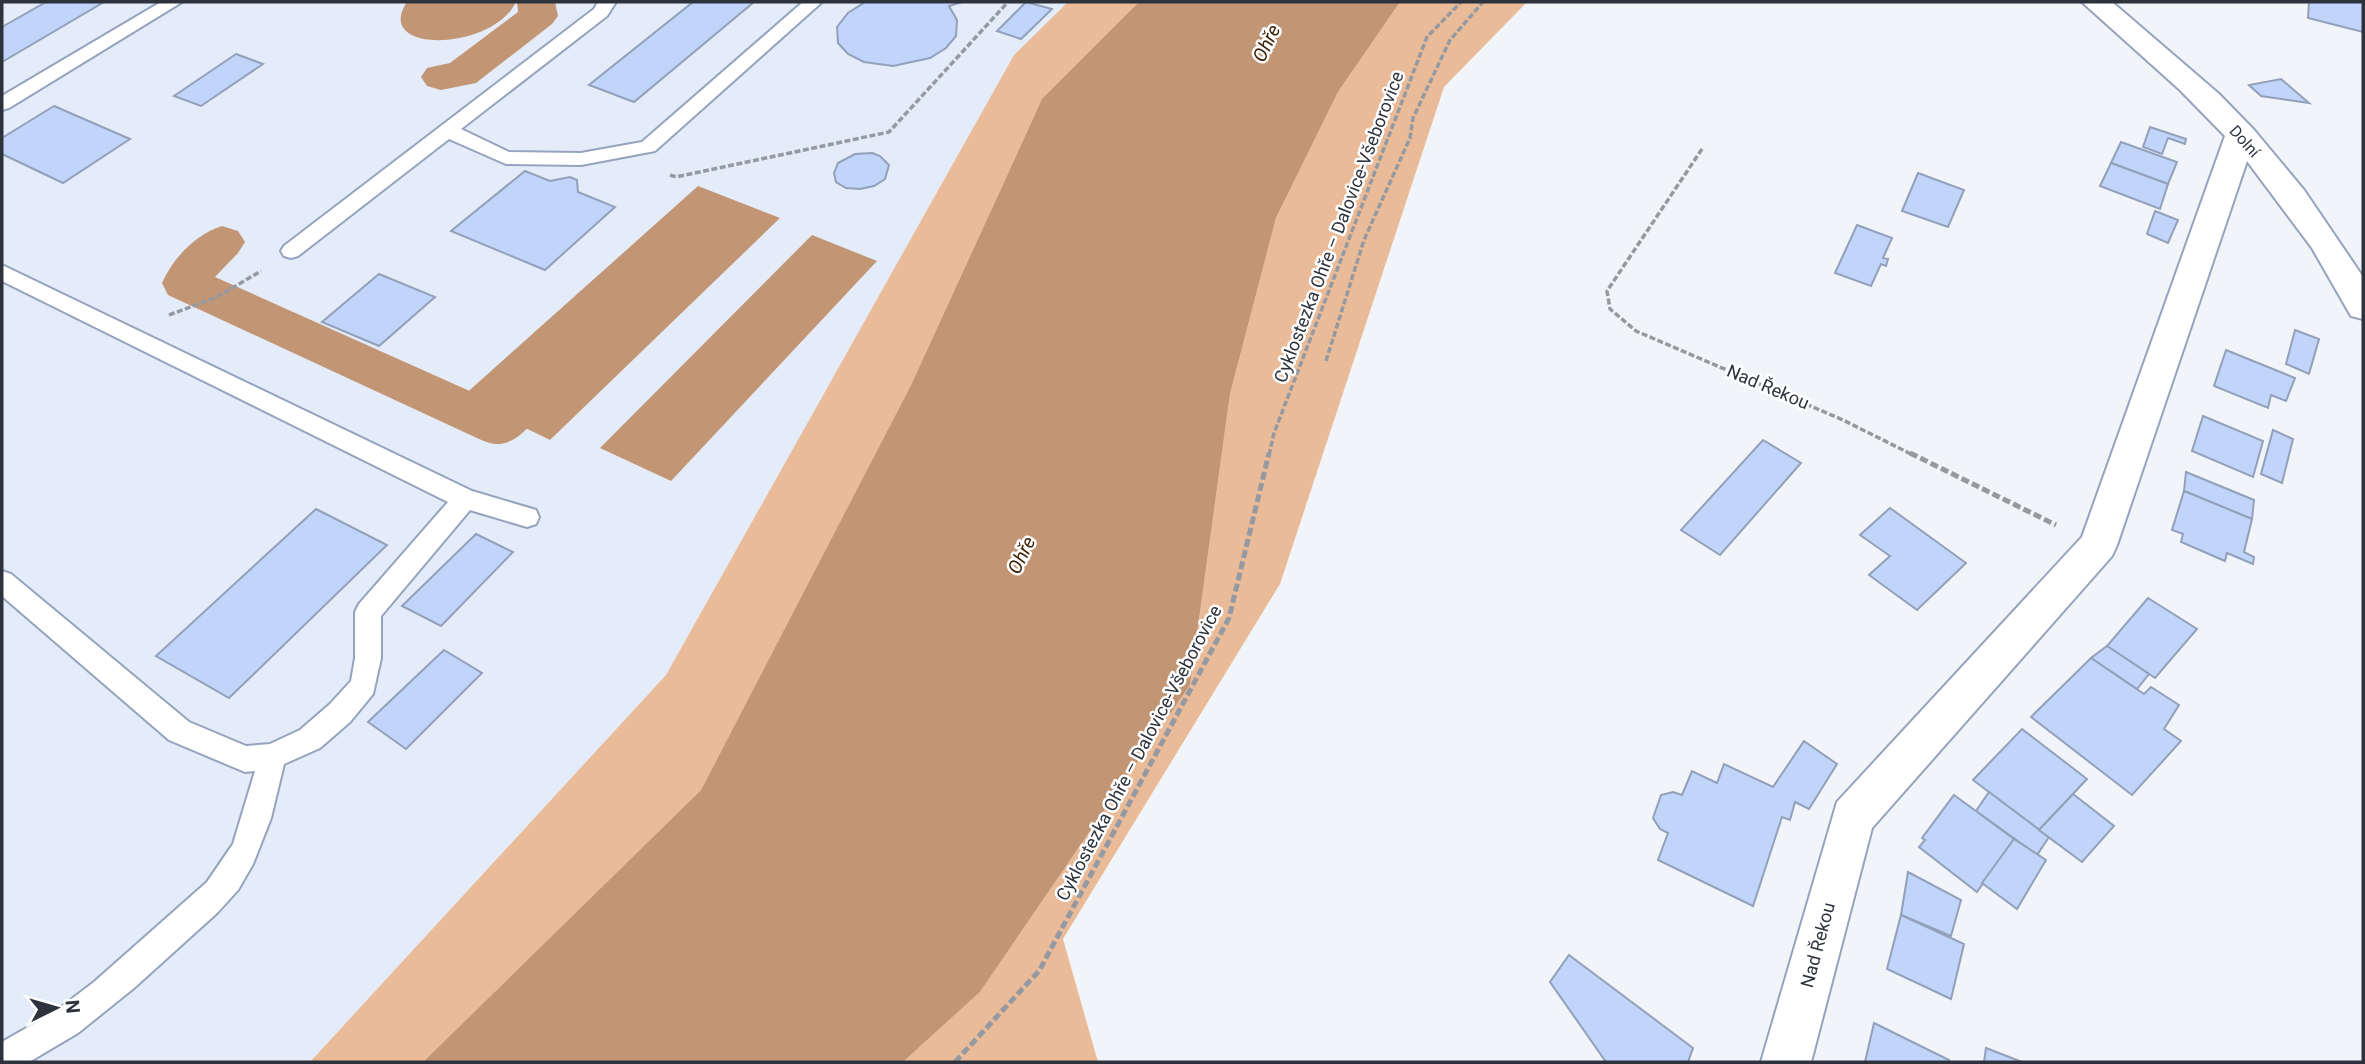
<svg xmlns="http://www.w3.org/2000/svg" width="2365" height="1064" font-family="Roboto,sans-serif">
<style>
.built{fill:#e4ecfa}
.forest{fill:#eabb98}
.water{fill:#c29674}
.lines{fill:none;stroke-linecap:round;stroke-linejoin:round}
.canal{fill:#c29674;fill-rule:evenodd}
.building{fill:#c1d4fa;stroke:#92a0ba;stroke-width:2}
.service-casing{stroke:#95a3bd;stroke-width:4}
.minor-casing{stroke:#95a3bd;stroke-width:4}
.path-far1{stroke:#9599a1;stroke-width:3.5;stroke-dasharray:6 2.5;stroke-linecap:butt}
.path{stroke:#9599a1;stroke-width:5;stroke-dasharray:8 3.5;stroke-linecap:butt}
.service{fill:#fff;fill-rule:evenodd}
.minor{fill:#fff;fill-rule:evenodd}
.labels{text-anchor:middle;stroke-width:5;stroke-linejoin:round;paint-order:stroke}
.far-street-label{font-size:16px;fill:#2d323d;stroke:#fff}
.street-label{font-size:18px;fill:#2d323d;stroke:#fff}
.water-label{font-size:19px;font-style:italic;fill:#3f2005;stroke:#fff}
</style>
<rect width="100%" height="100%" fill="#f1f4f9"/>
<polygon class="built" points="2,2 1068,2 1014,55 666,675 310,1062 2,1062"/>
<g class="forest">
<polygon points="1068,2 1141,2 1036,112 911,385 701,790 423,1062 310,1062 666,675 1014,55"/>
<polygon points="1400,2 1527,2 1444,87 1280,584 1063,939 1098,1062 903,1062 980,992 1190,685 1230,394 1276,218 1338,92"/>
</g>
<g class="water">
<path d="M407 2H516C492 52 372 54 407 2Z"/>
<polygon points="1139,2 1400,2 1338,92 1276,218 1230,394 1190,685 980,992 903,1062 423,1062 701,790 911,385 1042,99"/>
<polygon points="698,186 780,218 550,440 462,397"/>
<polygon points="812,235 877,261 671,481 600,448"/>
</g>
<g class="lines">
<g class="canal">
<polygon points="517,2 555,2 558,16 552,24 476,83 441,90 427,86 421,77 427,68 450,63 518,12"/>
<path d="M222 226 238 231 245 242 238 253 215 277 492 401C506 389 518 390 534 395L541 409C533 424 516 445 496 444 491 444 484 441 479 439L168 295 162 283C173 258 196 234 222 226Z"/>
</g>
</g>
<g class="building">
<polygon points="46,2 104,2 2,62 2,27"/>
<polygon points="693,2 754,2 634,102 589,85"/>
<polygon points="865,2 962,2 949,6 957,20 956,36 946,48 930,58 893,66 864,62 848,54 838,43 837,27 848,13"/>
<polygon points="1026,2 1052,9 1021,39 997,31"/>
<polygon points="2309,2 2363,2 2363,32 2308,18"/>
<polygon points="236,54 263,64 201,106 174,96"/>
<polygon points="2281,79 2309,103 2261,96 2249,85"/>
<polygon points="54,106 130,139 63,183 2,154 2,138"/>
<polygon points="2150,127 2186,139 2185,144 2168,138 2162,154 2143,147"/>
<polygon points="2121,142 2177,162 2168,184 2111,163"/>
<polygon points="872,153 880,156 889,165 885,179 874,186 860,189 846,188 836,182 834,173 838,163 855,154"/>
<polygon points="2111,163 2168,184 2160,209 2100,186"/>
<polygon points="525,171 550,181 570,177 577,180 578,192 615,207 545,270 451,231"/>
<polygon points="1918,173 1964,190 1948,227 1902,211"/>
<polygon points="2155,211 2178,220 2168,243 2147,234"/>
<polygon points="1857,225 1892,238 1883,258 1888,259 1886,266 1881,264 1871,286 1835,273"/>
<polygon points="379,274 435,297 379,346 322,322"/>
<polygon points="2295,330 2319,339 2309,374 2286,364"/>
<polygon points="2226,350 2295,378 2286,401 2271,395 2268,408 2214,386"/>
<polygon points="2203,416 2263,441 2253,477 2192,451"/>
<polygon points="2273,430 2293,439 2282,483 2261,474"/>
<polygon points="1763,440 1801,463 1720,555 1681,530"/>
<polygon points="2186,472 2254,500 2252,519 2184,491"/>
<polygon points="2184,491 2252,519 2244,552 2254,557 2253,564 2227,553 2225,561 2181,542 2183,534 2172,530"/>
<polygon points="1890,508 1966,563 1917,610 1869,575 1890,556 1860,535"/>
<polygon points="316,509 387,545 229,698 156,656"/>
<polygon points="476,534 513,552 441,626 402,606"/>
<polygon points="2148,598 2197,629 2155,678 2107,646"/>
<polygon points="2107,646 2149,674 2137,689 2091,658"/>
<polygon points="444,650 482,673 406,749 368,722"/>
<polygon points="2091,658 2144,694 2151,687 2179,705 2164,729 2181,741 2132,795 2031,717"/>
<polygon points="2022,729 2087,779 2039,830 1973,780"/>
<polygon points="1804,741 1837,764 1809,809 1795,802 1790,820 1782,817 1753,906 1658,860 1668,833 1660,829 1653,818 1661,795 1673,792 1682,795 1692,771 1717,783 1724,764 1773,787"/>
<polygon points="1989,792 2049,837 2037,855 1976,811"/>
<polygon points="2073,794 2114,826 2082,862 2039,830"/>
<polygon points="1954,795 2014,839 1977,892 1919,847 1925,840 1922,838"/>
<polygon points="2014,839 2046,860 2017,909 1982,883"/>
<polygon points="1908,872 1961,900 1951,936 1901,915"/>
<polygon points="1901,915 1964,944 1951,999 1887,969"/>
<polygon points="1569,955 1693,1048 1688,1062 1606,1062 1550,982"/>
<polygon points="1874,1023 1949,1060 1948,1062 1865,1062"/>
<polygon points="1986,1048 2022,1062 1984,1062"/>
</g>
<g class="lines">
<defs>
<g id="service">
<polygon points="161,2 182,2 9,108 2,110 2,96"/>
<polygon points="598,2 616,2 607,16 461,129 509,152 581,153 642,142 803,2 822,2 655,151 581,165 506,164 449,139 298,256 291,258 284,256 281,251 284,246 594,9"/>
<polygon points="2,265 472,491 536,510 539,517 536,524 527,527 470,510 381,616 381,658 373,694 350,722 320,748 284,764 271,818 253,864 238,890 217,913 134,988 78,1033 29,1062 2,1062 2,1042 56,1011 94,982 207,882 233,844 255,771 245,772 169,740 2,596 2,571 11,574 189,722 246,746 270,744 300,730 330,704 351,681 355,658 355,612 359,604 448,502 2,281"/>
</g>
<polygon id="minor" points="2082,2 2112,2 2219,94 2254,130 2304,190 2363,277 2363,319 2351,316 2312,248 2247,161 2117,545 2112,556 1872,828 1811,1062 1761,1062 1837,802 2082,537 2225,136 2180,90"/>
</defs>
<use href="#service" class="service-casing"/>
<use href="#minor" class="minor-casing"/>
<g class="path-far1">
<polyline points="1702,149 1607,291 1610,309 1636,331 1843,420 1913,455"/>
<polyline points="670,175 676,177 889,132 1008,2"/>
<polyline points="169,315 217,297 261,271"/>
<polyline points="1326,361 1364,240 1410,138 1413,118 1450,40 1483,2"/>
<polyline points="1269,455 1274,433 1427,37 1461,2"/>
</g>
<g class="path">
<polyline points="1910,453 2056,525"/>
<polyline points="955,1062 1039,971 1229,618 1269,453"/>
</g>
<use href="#service" class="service"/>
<use href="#minor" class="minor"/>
</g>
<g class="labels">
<g class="far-street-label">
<text transform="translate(2245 141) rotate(48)" y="6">Dolní</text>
</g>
<g class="street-label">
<text transform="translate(1339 227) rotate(-69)" y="6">Cyklostezka Ohře – Dalovice-Všeborovice</text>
<text transform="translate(1768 387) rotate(23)" y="6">Nad Řekou</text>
<text transform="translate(1139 753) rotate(-62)" y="6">Cyklostezka Ohře – Dalovice-Všeborovice</text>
<text transform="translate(1818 945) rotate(-75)" y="6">Nad Řekou</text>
</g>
<g class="water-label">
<text transform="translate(1266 43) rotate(-64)" y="7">Ohře</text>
<text transform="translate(1021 555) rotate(-64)" y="7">Ohře</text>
</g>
</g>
<rect width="2365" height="1064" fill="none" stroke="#2d323d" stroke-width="7"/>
<g transform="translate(56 1008) rotate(85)" stroke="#ffffff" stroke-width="5" paint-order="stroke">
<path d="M0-5L12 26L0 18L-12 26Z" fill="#2d323d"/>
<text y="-10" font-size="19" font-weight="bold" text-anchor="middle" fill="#2d323d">N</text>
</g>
</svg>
